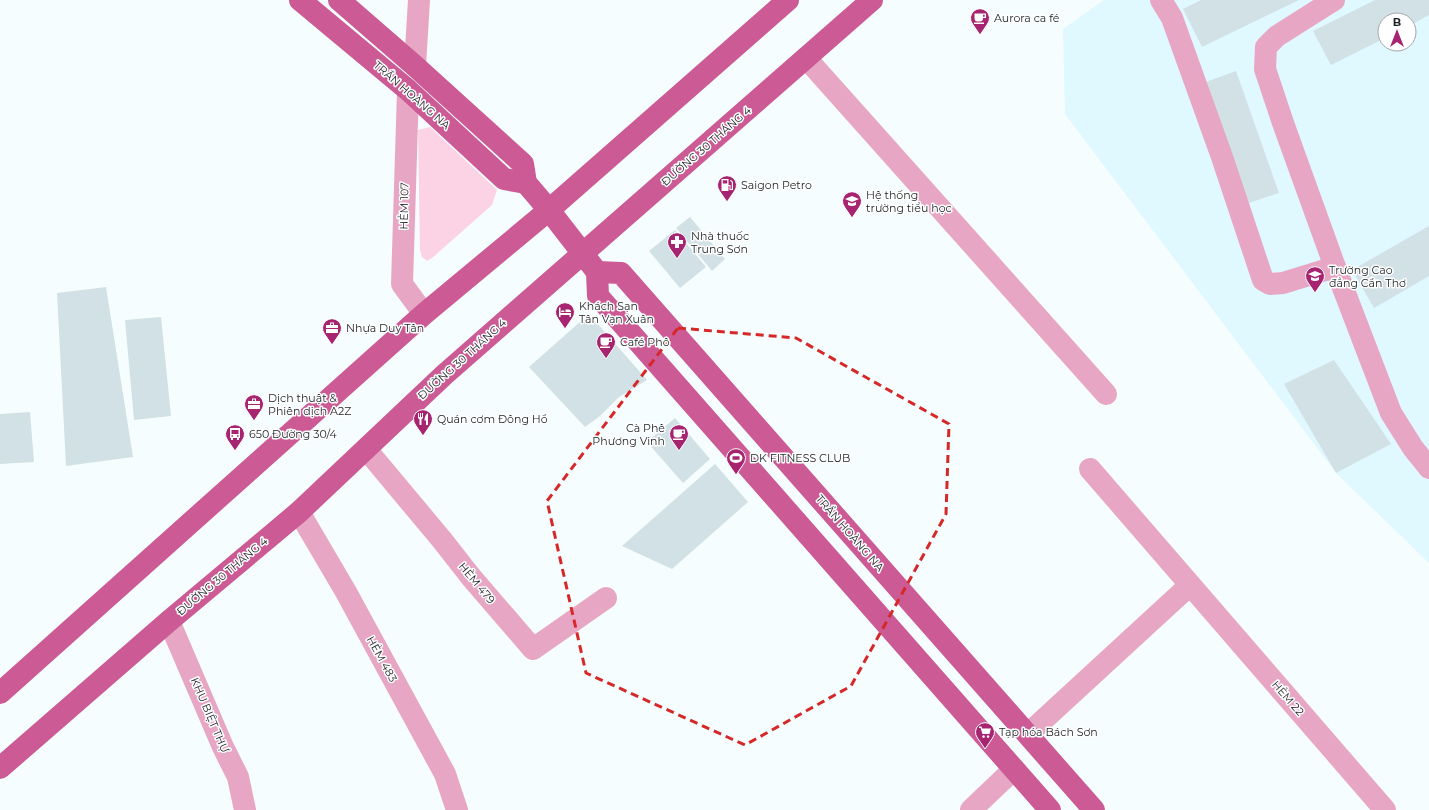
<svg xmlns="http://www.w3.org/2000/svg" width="1429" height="810" font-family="Montserrat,sans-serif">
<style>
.built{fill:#e0f8ff;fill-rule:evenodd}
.green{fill:#fcd3e5}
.building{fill:#d2e1e5}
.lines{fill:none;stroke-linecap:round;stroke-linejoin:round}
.minor{stroke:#e7a7c4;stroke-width:22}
.major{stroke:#cb5a95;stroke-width:22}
.marked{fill:none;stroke:#d62828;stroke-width:3;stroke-dasharray:8 5;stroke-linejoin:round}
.labels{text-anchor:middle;stroke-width:3;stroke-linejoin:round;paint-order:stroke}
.poi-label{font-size:11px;fill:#1c2123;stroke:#fff;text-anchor:start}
.street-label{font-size:11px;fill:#1c2123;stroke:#fff}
</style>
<rect width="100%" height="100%" fill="#f6fdfe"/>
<path class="built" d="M1104 0H1429V563L1336 473 1065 114 1063 29ZM1385 20H1409V44H1385Z"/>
<polygon class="green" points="430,127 497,190 492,205 432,258 427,261 422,257 420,250 418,130"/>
<g class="building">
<polygon points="1201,0 1299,0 1202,47 1183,9"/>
<polygon points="1375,0 1429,0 1429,15 1409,26 1409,20 1385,20 1385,38 1331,65 1313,31"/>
<polygon points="1236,71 1279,193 1246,204 1203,83"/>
<polygon points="690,217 725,259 712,271 676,228"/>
<polygon points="1429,226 1429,276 1374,308 1352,270"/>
<polygon points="675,230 706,267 680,288 649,251"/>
<polygon points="106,287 133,457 66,466 57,293"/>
<polygon points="589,314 647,380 619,397 600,416 585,427 529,367"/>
<polygon points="161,317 171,416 134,420 125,320"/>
<polygon points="1334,360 1391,444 1336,473 1284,384"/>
<polygon points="30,412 34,462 0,464 0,414"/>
<polygon points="675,418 710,459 683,483 647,442"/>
<polygon points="715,464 748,502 672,569 622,546"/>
</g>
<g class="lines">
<g class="minor">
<polyline points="1161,0 1172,18 1222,157 1263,280 1270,284 1283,283 1335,267"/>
<polyline points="1334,0 1277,36 1266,47 1265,69 1283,123 1335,267 1391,413 1413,448 1429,468"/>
<polyline points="806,58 1106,394"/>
<polyline points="415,66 419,0"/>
<polyline points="408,90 402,284 424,314"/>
<polyline points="366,449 442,540 471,577 533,649 606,598"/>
<polyline points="1090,469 1385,810"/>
<polyline points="299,512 346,592 445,774 457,810"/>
<polyline points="169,621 223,747 238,777 245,810"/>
<polyline points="1028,734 1190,585"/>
<polyline points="971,810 1014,769"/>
</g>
<g class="major">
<polyline points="300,0 408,90 504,179 526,183"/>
<polyline points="339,0 415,66 523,164 526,183 549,210 597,272 598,296 1050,810"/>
<polyline points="597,272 621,273 1094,810"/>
<polyline points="0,693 424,314 549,210 788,0"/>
<polyline points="0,768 169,621 299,512 444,375 872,0"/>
</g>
</g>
<path class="marked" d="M678 328 796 338 949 424 946 514 851 686 745 745 586 673 547 501Z"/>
<defs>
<symbol id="cafe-pin" viewBox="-11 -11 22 30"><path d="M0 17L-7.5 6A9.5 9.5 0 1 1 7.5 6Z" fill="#a72470" stroke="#fff"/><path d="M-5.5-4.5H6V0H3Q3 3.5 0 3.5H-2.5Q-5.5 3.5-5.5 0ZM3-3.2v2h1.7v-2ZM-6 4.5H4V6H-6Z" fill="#fff"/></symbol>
<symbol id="fuel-pin" viewBox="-11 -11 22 30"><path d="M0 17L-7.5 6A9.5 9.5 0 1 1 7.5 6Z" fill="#a72470" stroke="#fff"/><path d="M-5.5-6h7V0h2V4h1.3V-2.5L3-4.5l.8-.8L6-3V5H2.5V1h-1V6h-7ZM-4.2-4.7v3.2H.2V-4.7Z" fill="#fff"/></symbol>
<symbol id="school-pin" viewBox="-11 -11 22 30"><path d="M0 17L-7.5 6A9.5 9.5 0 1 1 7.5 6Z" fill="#a72470" stroke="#fff"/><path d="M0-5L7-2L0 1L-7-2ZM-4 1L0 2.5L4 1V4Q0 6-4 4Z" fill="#fff"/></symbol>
<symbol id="pharmacy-pin" viewBox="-11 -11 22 30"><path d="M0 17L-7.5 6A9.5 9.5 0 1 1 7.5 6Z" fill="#a72470" stroke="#fff"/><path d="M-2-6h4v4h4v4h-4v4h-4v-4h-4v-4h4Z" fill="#fff"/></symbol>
<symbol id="university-pin" viewBox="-11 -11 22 30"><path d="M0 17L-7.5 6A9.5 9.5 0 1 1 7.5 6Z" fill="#a72470" stroke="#fff"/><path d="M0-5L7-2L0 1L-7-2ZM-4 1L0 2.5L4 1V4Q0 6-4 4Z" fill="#fff"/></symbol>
<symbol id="hotel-pin" viewBox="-11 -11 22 30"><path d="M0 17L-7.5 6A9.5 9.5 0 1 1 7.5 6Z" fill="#a72470" stroke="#fff"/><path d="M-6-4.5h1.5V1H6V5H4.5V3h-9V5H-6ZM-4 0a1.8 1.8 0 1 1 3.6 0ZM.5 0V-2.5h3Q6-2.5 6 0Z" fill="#fff"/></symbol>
<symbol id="office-pin" viewBox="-11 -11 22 30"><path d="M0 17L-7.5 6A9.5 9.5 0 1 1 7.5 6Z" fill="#a72470" stroke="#fff"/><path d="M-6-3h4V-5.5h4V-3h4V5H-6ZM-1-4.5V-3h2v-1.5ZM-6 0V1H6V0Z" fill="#fff"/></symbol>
<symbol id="restaurant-pin" viewBox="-11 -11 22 30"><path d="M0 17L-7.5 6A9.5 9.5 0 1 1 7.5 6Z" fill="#a72470" stroke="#fff"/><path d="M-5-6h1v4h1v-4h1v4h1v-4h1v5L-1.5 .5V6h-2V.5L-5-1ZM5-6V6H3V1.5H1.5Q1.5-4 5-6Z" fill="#fff"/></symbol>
<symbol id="bus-pin" viewBox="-11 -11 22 30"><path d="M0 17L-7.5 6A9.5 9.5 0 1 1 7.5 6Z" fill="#a72470" stroke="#fff"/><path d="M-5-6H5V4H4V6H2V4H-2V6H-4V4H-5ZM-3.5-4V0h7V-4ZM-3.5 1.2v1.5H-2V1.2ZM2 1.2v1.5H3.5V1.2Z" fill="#fff"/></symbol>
<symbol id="stadium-pin" viewBox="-11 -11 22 30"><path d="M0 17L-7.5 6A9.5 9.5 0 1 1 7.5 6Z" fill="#a72470" stroke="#fff"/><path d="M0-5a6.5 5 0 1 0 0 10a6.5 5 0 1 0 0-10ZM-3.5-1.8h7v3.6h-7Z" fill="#fff"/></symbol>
<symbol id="supermarket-pin" viewBox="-11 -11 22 30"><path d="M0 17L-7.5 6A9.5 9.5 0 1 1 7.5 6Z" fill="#a72470" stroke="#fff"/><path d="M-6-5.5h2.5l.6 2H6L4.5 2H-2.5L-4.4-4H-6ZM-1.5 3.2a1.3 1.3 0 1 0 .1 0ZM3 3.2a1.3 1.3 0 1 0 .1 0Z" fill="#fff"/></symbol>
</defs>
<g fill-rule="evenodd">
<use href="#cafe-pin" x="969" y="7" width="22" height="30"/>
<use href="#fuel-pin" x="716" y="174" width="22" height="30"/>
<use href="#school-pin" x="841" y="190" width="22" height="30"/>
<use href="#pharmacy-pin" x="666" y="231" width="22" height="30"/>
<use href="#university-pin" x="1304" y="265" width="22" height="30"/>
<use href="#hotel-pin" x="554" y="301" width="22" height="30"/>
<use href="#office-pin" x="321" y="317" width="22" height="30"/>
<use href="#cafe-pin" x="595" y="331" width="22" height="30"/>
<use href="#office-pin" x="243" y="393" width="22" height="30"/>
<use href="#restaurant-pin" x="412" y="408" width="22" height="30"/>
<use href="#bus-pin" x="224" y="423" width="22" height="30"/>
<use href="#cafe-pin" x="668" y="423" width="22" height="30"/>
<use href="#stadium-pin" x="725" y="447" width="22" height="30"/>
<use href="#supermarket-pin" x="974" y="721" width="22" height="30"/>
</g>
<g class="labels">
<g class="poi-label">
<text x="994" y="22">Aurora ca fé</text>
<text x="741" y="189">Saigon Petro</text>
<text x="866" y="199">Hệ thống<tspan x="866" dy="13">trường tiểu học</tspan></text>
<text x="691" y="240">Nhà thuốc<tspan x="691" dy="13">Trung Sơn</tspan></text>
<text x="1329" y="274">Trường Cao<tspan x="1329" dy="13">đẳng Cần Thơ</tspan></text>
<text x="579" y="310">Khách Sạn<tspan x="579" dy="13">Tân Vạn Xuân</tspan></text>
<text x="346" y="332">Nhựa Duy Tân</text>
<text x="620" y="346">Café Phô</text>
<text x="268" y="402">Dịch thuật &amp;<tspan x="268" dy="13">Phiên dịch A2Z</tspan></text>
<text x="437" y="423">Quán cơm Đông Hồ</text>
<text x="665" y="432" text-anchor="end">Cà Phê<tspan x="665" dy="13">Phương Vinh</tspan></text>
<text x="249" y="438">650 Đường 30/4</text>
<text x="750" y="462">DK FITNESS CLUB</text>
<text x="999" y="736">Tạp hóa Bách Sơn</text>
</g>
<g class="street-label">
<text transform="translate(412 95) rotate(41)" y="4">TRẦN HOÀNG NA</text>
<text transform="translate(706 146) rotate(-41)" y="4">ĐƯỜNG 30 THÁNG 4</text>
<text transform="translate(404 206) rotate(-89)" y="4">HẺM 107</text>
<text transform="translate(462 359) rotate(-42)" y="4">ĐƯỜNG 30 THÁNG 4</text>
<text transform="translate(850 533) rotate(49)" y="4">TRẦN HOÀNG NA</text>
<text transform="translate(222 576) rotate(-40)" y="4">ĐƯỜNG 30 THÁNG 4</text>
<text transform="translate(477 583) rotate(50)" y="4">HẺM 479</text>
<text transform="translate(382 659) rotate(61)" y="4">HẺM 483</text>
<text transform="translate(1288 698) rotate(49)" y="4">HẺM 22</text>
<text transform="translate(210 715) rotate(67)" y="4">KHU BIỆT THỰ</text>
</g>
</g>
<g transform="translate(1397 32)"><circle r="19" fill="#ffffff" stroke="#a4a6a7"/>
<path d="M0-3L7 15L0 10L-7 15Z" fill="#a72470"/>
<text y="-6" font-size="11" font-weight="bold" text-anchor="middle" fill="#1c2123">B</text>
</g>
</svg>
